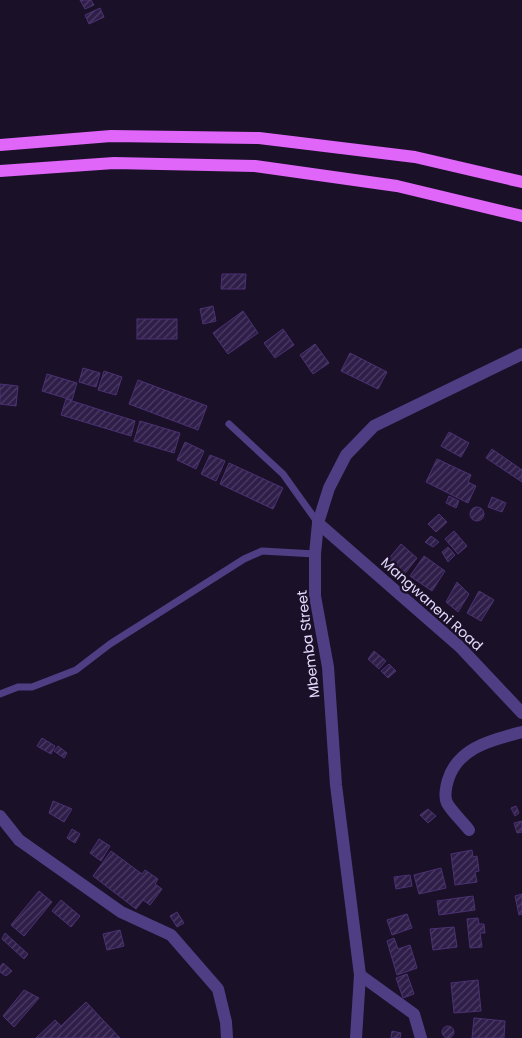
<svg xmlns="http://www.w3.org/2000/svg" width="522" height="1038" font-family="Poppins,sans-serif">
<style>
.building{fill:url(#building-hatch);stroke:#4c3174}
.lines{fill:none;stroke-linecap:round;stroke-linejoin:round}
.lane{stroke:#503e85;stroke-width:7}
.street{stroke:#503e85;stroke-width:12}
.primary{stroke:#e065f9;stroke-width:12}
.labels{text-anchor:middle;stroke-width:5;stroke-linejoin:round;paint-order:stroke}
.street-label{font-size:14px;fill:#e5dafe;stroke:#1a1128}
</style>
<defs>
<pattern id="building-hatch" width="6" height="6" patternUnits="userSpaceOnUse" patternTransform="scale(1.25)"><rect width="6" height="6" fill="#2f1e49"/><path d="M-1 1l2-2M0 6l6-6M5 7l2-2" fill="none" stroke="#4d3e64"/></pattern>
</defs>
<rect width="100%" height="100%" fill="#1a1128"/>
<g class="building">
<polygon points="80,0 91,0 94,5 85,9"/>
<polygon points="100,8 104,17 89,24 85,15"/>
<polygon points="222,274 246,274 245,289 221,289"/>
<polygon points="213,306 216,321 203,324 200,309"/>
<polygon points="243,311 258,333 228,354 213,333"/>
<rect x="137" y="319" width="40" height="20"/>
<polygon points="283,329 294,345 275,358 264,343"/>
<polygon points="315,344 329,363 313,374 300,355"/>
<polygon points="350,353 387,372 378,389 341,371"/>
<polygon points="83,368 100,373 96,387 79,382"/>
<polygon points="104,371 122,377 116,395 98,390"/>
<polygon points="47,374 77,383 72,400 42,391"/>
<polygon points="138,380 207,406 198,430 129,404"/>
<polygon points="0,384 18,386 16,406 0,404"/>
<polygon points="66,399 135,421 131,436 61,415"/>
<polygon points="140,421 180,433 174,453 134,441"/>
<polygon points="449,432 469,443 461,457 441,446"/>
<polygon points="185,442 204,451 196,469 177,460"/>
<polygon points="492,449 522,470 522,482 486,458"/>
<polygon points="210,455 225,461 216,481 201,474"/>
<polygon points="437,459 471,475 468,482 476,486 468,503 426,482"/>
<polygon points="229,463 283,488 273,509 220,484"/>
<polygon points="449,496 459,501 456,508 446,503"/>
<polygon points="492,497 506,503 502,512 488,507"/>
<circle cx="477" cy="514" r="7"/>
<polygon points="439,514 447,522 436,532 428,524"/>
<polygon points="454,531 467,546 458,554 445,539"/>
<polygon points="431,536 439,542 433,547 425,542"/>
<polygon points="401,544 417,558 403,576 386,562"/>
<polygon points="448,547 455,555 448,562 442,552"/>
<polygon points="424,556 445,571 432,591 410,576"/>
<polygon points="457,582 469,594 458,612 446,602"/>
<polygon points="479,591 494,600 481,621 467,613"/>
<polygon points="374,651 386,661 379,669 368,659"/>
<polygon points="389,664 396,671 388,678 381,671"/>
<polygon points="42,738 55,746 51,754 37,746"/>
<polygon points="58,746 67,753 64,758 54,751"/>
<polygon points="53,801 72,809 64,822 49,813"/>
<polygon points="516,806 519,813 515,816 511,808"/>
<polygon points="428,809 436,816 428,823 420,815"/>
<polygon points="522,821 522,832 517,833 514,823"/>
<polygon points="72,829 80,834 75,843 67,838"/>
<polygon points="99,839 110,846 101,861 90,853"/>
<polygon points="472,850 473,857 477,856 479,871 475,872 477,882 455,885 451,854"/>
<polygon points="111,851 142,874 145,870 158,879 155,884 162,889 150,905 143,900 136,909 93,876"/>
<polygon points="441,868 446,888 419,894 414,875"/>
<polygon points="410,875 412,886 396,889 394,877"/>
<polygon points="39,891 52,902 24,936 11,925"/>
<polygon points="522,894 522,914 519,915 515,896"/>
<polygon points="473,896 475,910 439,915 437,901"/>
<polygon points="61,900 80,916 71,927 52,911"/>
<polygon points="177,912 184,923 177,927 170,916"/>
<polygon points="407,914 412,928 392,935 387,920"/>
<polygon points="478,918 479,924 484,924 485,933 480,933 482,947 470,948 467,919"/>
<polygon points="454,927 457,947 433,950 430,929"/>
<polygon points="120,930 124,946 107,950 103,934"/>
<polygon points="5,933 28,954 24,959 2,939"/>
<polygon points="394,938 398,949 410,945 417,968 397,975 387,941"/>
<polygon points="3,963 12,971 6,976 0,972 0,967"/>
<polygon points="407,974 414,994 403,998 396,978"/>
<polygon points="478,980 481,1011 454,1013 451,983"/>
<polygon points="24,990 39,998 14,1027 3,1016"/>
<polygon points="86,1002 120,1038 36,1038 55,1020 61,1026"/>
<polygon points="474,1018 505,1021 504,1038 472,1038"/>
<circle cx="448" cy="1032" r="6"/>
<polygon points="392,1031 401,1033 400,1038 391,1038"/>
</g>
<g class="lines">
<g class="lane">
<polyline points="229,424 283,474 318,523"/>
<polyline points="0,694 18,687 32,687 76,670 110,644 244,559 262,551 315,554"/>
</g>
<g class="street">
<polyline points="318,523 460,647 522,713"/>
<polyline points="0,816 19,840 121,912 171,935 218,989 226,1022 227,1038"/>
<path d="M469 830C463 822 452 812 447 803 444 797 446 786 448 780 458 747 492 740 522 732"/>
<polyline points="360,975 414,1014 421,1038"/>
<polyline points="356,1038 360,975 336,785 328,667 315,596 315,554 318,523 329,488 346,455 374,426 522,354"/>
</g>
<g class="primary">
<polyline points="0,145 111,136 259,138 415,157 522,182"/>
<polyline points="0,171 114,163 255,166 397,186 522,216"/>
</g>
</g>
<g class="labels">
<g class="street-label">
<text transform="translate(432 604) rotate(42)" y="5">Mangwaneni Road</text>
<text transform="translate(308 644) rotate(-97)" y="5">Mbemba Street</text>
</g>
</g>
</svg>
